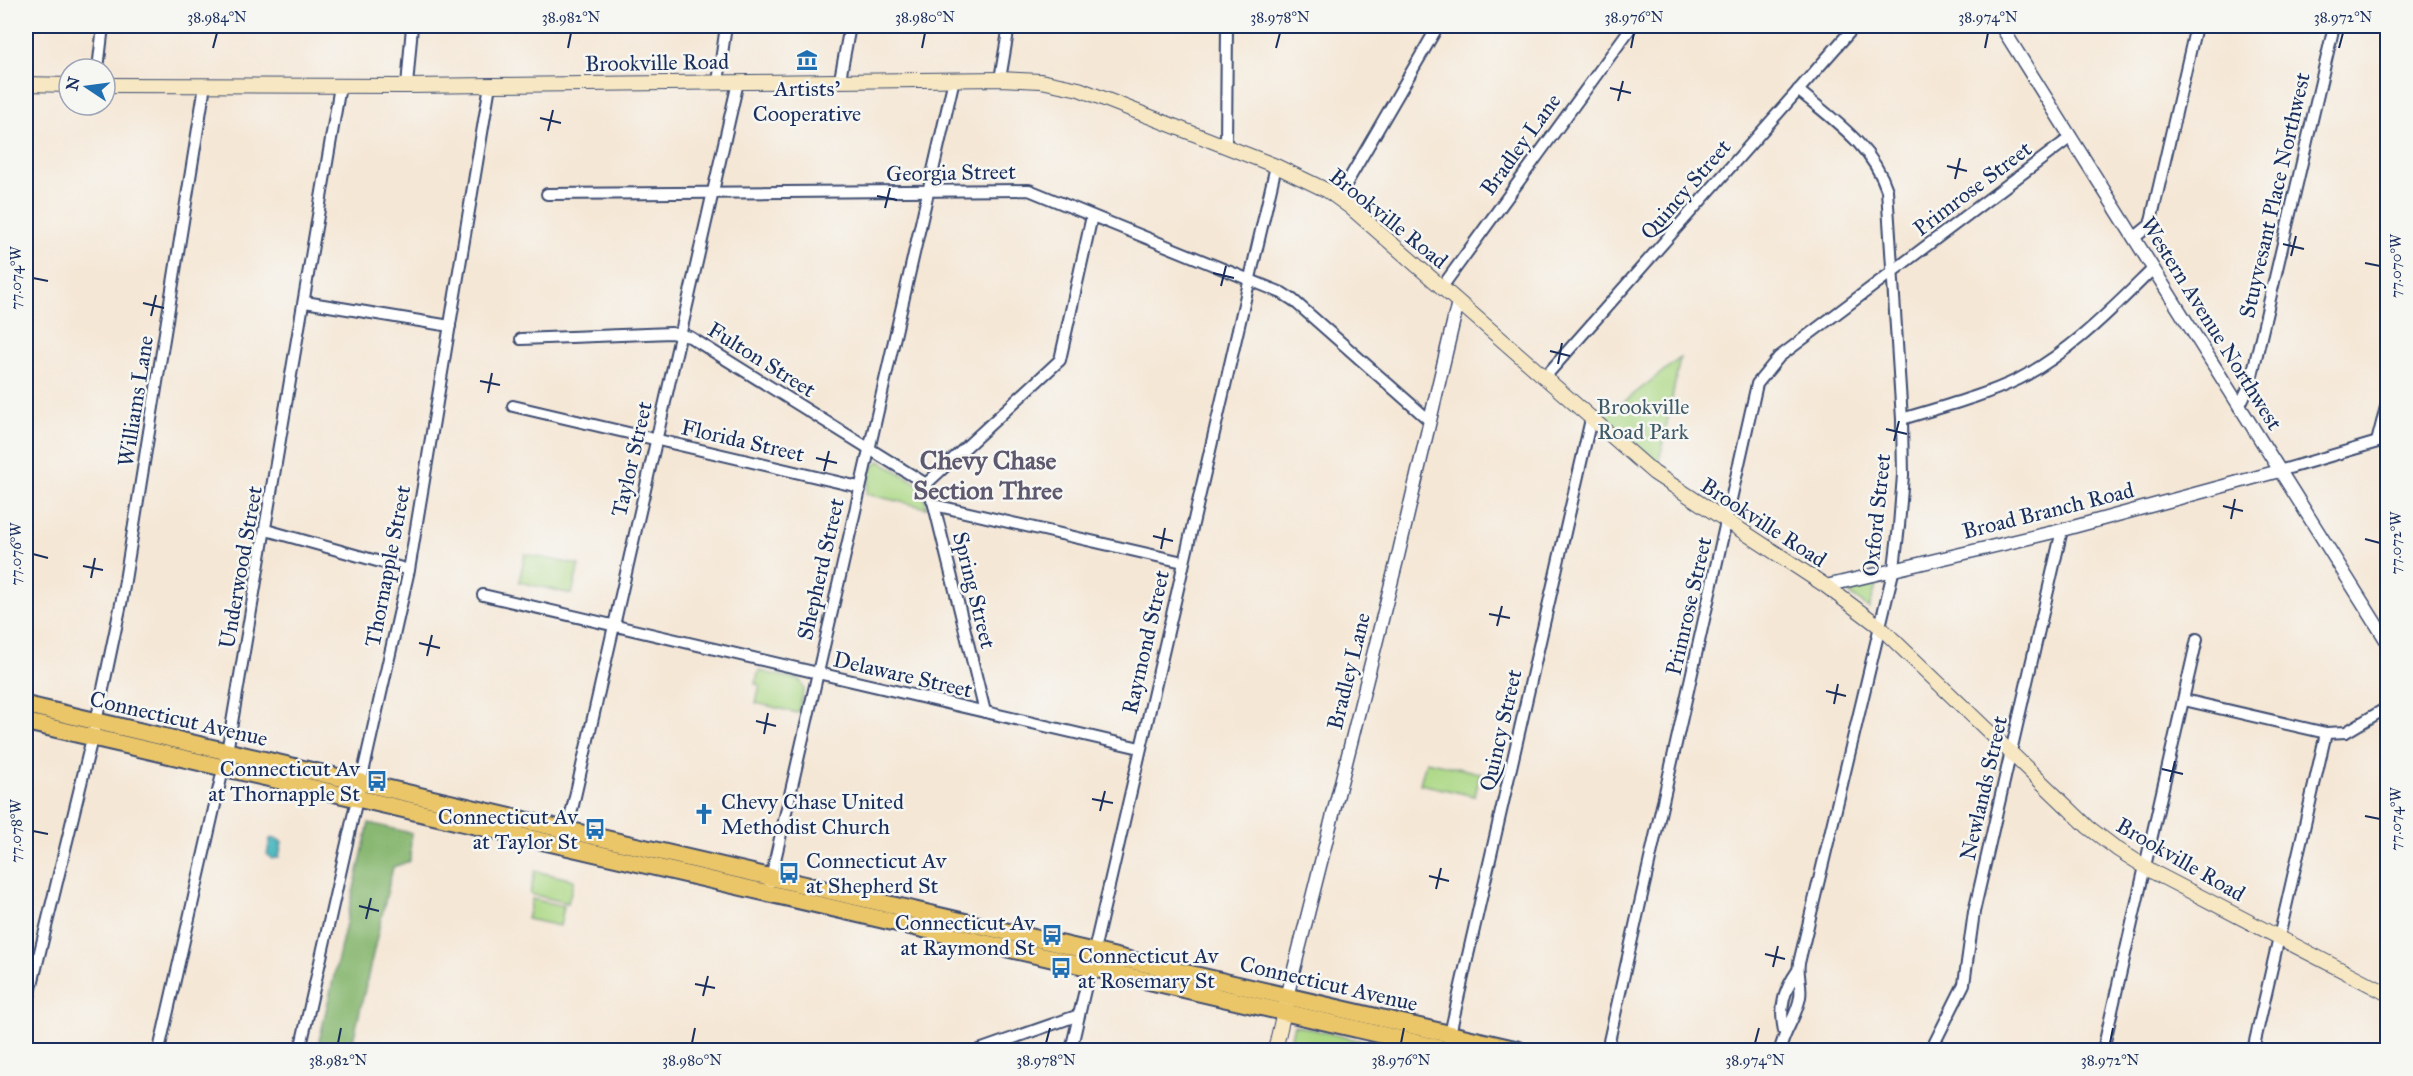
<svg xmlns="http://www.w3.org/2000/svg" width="2413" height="1076" font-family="'IM FELL Great Primer',serif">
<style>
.green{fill:#acd884;stroke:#648471;stroke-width:1.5}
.forest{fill:#89b872;stroke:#527468;stroke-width:1.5}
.water{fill:#45b4bc;stroke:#30728d;stroke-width:1.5}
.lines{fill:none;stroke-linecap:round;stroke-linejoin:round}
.minor-casing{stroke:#3c4b70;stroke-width:14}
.tertiary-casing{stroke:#3c4b70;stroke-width:15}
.secondary-casing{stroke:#3c4b70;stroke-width:16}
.primary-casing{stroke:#3c4b70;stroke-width:20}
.minor{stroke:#fff;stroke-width:10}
.tertiary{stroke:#fff;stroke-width:12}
.secondary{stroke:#f7e8c3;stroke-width:14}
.primary{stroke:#ebc669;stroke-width:16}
.ticks{fill:none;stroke:#1b2f5e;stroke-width:2}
.labels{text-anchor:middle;stroke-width:5;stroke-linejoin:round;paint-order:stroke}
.street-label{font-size:22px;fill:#1b2f5e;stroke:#f6f6f2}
.poi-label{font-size:22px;fill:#1b2f5e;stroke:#f6f6f2;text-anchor:end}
.park-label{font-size:22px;fill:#3f5968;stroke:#f6f6f2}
.quarter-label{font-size:26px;font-weight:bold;fill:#5e596f;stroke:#f6f6f2}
.neatline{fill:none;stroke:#1b2f5e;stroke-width:2}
.ticks-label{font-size:15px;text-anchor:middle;fill:#1b2f5e}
</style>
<rect width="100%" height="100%" fill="#f6f6f2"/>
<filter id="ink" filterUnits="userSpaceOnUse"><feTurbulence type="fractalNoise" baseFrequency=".0167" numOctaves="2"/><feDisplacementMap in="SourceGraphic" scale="12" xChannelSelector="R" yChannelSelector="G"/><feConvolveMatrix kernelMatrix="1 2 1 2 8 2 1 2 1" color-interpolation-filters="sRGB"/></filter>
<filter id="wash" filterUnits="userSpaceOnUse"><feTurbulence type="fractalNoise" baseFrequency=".008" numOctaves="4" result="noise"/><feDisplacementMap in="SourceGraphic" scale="24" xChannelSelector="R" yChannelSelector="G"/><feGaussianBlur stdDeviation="1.35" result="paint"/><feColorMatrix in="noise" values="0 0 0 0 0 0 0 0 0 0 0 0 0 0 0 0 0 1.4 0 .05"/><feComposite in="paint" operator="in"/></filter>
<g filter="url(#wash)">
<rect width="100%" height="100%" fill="#f5e7d6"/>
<g class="green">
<polygon points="1680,358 1659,463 1601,414 1620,405"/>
<polygon points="880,461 922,486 927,508 866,494 873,466"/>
<polygon points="525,554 579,565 572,594 519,582"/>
<polygon points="1879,578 1869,608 1848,592 1853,583"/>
<polygon points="759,671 800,680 804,689 798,713 756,703 760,685 755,684"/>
<polygon points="1426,761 1480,773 1475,796 1420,784"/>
<polygon points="535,871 574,880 568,903 530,894"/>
<polygon points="532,899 564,906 560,926 527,919"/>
<polygon points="1294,1025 1399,1050 1288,1050"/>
</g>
<polygon class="forest" points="369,823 411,833 410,861 393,867 351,1050 317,1050"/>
<polygon class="water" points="275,838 282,842 279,857 272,859 267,855 270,839"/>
</g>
<g filter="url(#ink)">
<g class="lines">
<defs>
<g id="minor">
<polyline points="98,69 103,26"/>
<polyline points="840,79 850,26"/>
<polyline points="1000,79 1009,26"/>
<polyline points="718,82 726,26"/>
<polyline points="407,86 412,26"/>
<polyline points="1226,145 1227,26"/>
<polyline points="547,194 1029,190 1282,293 1293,300 1430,421"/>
<polyline points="1338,198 1438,26"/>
<polyline points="2134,238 2150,225 2196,26"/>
<polyline points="1442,287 1632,26"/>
<polyline points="305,302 450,326"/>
<polyline points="521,339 671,333 690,337 926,484"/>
<polyline points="1544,378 1855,26"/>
<polyline points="513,406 859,487"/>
<polyline points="2239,407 2250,384 2334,26"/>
<path d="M1902 419C1941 407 1982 397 2019 379 2071 352 2112 309 2153 269"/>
<polyline points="2377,442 2388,399"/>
<polyline points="2279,471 2388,439"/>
<polyline points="934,505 1183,562"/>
<polyline points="266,530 409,570"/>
<polyline points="483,595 1140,748"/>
<polyline points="2184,700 2326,733 2346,732 2388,707"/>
<polyline points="985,712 934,505 926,484 1060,360 1092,216"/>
<polyline points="566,836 738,82"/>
<polyline points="770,882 954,79"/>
<polyline points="26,1009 96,722 122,599 205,85"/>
<path d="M1784 1031C1779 1007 1784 990 1798 970"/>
<polyline points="1449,1038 1591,419"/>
<polyline points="159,1050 227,752 340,86"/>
<polyline points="300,1050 409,570 490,85"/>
<polyline points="979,1050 1079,1015"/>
<polyline points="1071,1050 1276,166"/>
<polyline points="1607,1050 1757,384 1779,357 2071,137"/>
<path d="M1780 1050C1784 1031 1797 1016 1800 997 1802 985 1797 974 1799 963L1894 568 1899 526 1903 475 1902 419 1887 190C1872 145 1833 120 1798 90"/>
<polyline points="1931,1050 1964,984 1974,912 2062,530"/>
<polyline points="2103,1050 2197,639"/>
<polyline points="2253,1050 2326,733"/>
</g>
<g id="tertiary">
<polyline points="2001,26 2388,643"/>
<polyline points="1826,586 2062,530 2279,471"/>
<polyline points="1287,997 1398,556 1458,302"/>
</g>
<g id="secondary">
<polyline points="26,84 69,85"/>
<polyline points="105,85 407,86 1000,79 1041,81 1079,89 1276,166 1328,191 1350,207 1654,473 1826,586 1879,626 2088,827 2117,849 2155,873 2388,994"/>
<polyline points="1275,1050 1286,1003"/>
</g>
<g id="primary">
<polyline points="26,705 1519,1050"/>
<polyline points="26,722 1448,1050"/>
</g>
</defs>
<use href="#minor" class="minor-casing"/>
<use href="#tertiary" class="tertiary-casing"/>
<use href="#secondary" class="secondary-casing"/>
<use href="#primary" class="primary-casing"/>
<use href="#minor" class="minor"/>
<use href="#tertiary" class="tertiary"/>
<use href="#secondary" class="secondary"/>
<use href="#primary" class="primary"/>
</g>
</g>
<path class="ticks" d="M213 48 217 33M568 48 571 33M922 48 925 33M1276 48 1280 33M1631 48 1634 33M1985 48 1988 33M2339 48 2343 33M1610 88 1631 93M1618 101 1623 81M540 118 561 123M548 131 553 110M1947 166 1967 171M1955 179 1960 158M877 196 897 200M885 208 890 188M2283 244 2304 249M2291 256 2296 236M2365 263 2380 266M1213 273 1234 278M33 278 48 281M1221 286 1226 266M143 303 164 308M151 316 156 295M1550 351 1570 356M1558 364 1562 343M480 381 500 385M488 393 492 373M1886 429 1907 434M1894 441 1899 421M816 458 837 463M824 471 829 451M2223 506 2243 511M2231 519 2235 499M1153 536 1173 541M2365 539 2380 543M1161 549 1165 528M33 554 48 558M83 566 103 570M91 578 95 558M1489 614 1510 618M1497 626 1502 606M419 643 440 648M427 656 432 635M1826 691 1846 696M1834 704 1838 684M756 721 776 726M764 734 768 713M2162 769 2183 774M2170 782 2175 761M1092 799 1113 803M1100 811 1105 791M2365 816 2380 819M33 831 48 834M1429 876 1449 881M1436 889 1441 868M359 906 379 911M366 919 371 898M1765 954 1785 959M1773 967 1778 946M695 984 715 988M703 996 708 976M338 1043 341 1028M692 1043 695 1028M1046 1043 1050 1028M1401 1043 1404 1028M1755 1043 1759 1028M2110 1043 2113 1028"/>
<defs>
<symbol id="museum-bare" viewBox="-9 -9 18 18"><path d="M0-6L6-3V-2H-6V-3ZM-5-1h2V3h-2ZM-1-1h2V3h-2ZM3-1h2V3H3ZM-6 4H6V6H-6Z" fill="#1f6fb2" stroke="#f6f6f2" stroke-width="2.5" paint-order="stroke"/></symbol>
<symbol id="bus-bare" viewBox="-9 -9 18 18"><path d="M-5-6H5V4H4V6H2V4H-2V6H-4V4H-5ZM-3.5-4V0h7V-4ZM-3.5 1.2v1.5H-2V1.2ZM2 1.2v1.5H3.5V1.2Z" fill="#1f6fb2" stroke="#f6f6f2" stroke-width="2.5" paint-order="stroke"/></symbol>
<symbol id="church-bare" viewBox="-9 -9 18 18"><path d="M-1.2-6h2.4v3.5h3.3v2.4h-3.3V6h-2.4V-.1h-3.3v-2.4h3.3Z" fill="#1f6fb2" stroke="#f6f6f2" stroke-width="2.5" paint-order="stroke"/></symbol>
</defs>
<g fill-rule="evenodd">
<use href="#museum-bare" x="792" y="45" width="30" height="30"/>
<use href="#bus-bare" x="362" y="766" width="30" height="30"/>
<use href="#church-bare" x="689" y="799" width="30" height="30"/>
<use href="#bus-bare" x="580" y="814" width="30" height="30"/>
<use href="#bus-bare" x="774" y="858" width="30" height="30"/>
<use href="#bus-bare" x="1037" y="920" width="30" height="30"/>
<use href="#bus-bare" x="1046" y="953" width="30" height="30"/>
</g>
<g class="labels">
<g class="street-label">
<text transform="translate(657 62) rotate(-1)" y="8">Brookville Road</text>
<text transform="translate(1520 144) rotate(-54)" y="8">Bradley Lane</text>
<text transform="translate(951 172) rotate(-1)" y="8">Georgia Street</text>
<text transform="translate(1972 188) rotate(-37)" y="8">Primrose Street</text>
<text transform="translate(1685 189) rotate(-49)" y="8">Quincy Street</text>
<text transform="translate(2274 195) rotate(-77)" y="8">Stuyvesant Place Northwest</text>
<text transform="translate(1389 218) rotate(39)" y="8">Brookville Road</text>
<text transform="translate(2212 323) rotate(58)" y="8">Western Avenue Northwest</text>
<text transform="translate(762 359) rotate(32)" y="8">Fulton Street</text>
<text transform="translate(135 401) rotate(-81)" y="8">Williams Lane</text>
<text transform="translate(743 440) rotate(13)" y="8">Florida Street</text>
<text transform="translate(631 459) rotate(-77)" y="8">Taylor Street</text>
<text transform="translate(2048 510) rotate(-14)" y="8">Broad Branch Road</text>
<text transform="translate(1876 515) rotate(-84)" y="8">Oxford Street</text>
<text transform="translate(1764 522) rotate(33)" y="8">Brookville Road</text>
<text transform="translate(387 566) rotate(-79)" y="8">Thornapple Street</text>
<text transform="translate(240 567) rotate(-80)" y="8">Underwood Street</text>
<text transform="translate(820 569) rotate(-77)" y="8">Shepherd Street</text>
<text transform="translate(975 590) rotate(76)" y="8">Spring Street</text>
<text transform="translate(1688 606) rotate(-77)" y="8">Primrose Street</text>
<text transform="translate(1145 642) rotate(-77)" y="8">Raymond Street</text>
<text transform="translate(1348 671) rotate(-76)" y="8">Bradley Lane</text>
<text transform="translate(903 674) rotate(13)" y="8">Delaware Street</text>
<text transform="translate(179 718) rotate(13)" y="8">Connecticut Avenue</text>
<text transform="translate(1500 730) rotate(-77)" y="8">Quincy Street</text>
<text transform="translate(1983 788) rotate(-77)" y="8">Newlands Street</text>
<text transform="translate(2181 859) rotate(30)" y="8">Brookville Road</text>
<text transform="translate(1329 983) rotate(13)" y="8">Connecticut Avenue</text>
</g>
<g class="poi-label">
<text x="807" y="96" text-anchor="middle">Artists'<tspan x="807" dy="25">Cooperative</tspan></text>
<text x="360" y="776">Connecticut Av<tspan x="360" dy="25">at Thornapple St</tspan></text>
<text x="721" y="809" text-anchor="start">Chevy Chase United<tspan x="721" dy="25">Methodist Church</tspan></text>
<text x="578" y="824">Connecticut Av<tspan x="578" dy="25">at Taylor St</tspan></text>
<text x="806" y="868" text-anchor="start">Connecticut Av<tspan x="806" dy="25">at Shepherd St</tspan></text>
<text x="1035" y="930">Connecticut Av<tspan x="1035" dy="25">at Raymond St</tspan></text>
<text x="1078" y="963" text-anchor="start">Connecticut Av<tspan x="1078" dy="25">at Rosemary St</tspan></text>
</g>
<g class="park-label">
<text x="1643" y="414">Brookville<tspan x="1643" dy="25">Road Park</tspan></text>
</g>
<g class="quarter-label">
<text x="988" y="469">Chevy Chase<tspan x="988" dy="30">Section Three</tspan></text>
</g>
</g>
<rect width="2413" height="1076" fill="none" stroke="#f6f6f2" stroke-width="66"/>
<g transform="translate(87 87) rotate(283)"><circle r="28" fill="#f6f6f2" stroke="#9ea6b7" stroke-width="1.5"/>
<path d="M0-4.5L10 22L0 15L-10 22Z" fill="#1f6fb2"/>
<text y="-9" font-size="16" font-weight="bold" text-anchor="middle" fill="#1b2f5e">N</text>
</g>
<rect x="33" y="33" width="2347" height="1010" class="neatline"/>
<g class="ticks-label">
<text x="217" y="22">38.984°N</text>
<text x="571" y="22">38.982°N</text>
<text x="925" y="22">38.980°N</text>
<text x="1280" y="22">38.978°N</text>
<text x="1634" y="22">38.976°N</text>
<text x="1988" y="22">38.974°N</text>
<text x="2343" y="22">38.972°N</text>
<text transform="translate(2396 266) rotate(-90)" y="5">77.070°W</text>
<text transform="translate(16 278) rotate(-90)" y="5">77.074°W</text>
<text transform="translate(2396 543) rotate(-90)" y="5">77.072°W</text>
<text transform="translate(16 554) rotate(-90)" y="5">77.076°W</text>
<text transform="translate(2396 819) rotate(-90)" y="5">77.074°W</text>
<text transform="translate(16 831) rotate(-90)" y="5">77.078°W</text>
<text x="338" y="1065">38.982°N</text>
<text x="692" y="1065">38.980°N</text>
<text x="1046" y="1065">38.978°N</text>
<text x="1401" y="1065">38.976°N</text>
<text x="1755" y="1065">38.974°N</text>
<text x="2110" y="1065">38.972°N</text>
</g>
</svg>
